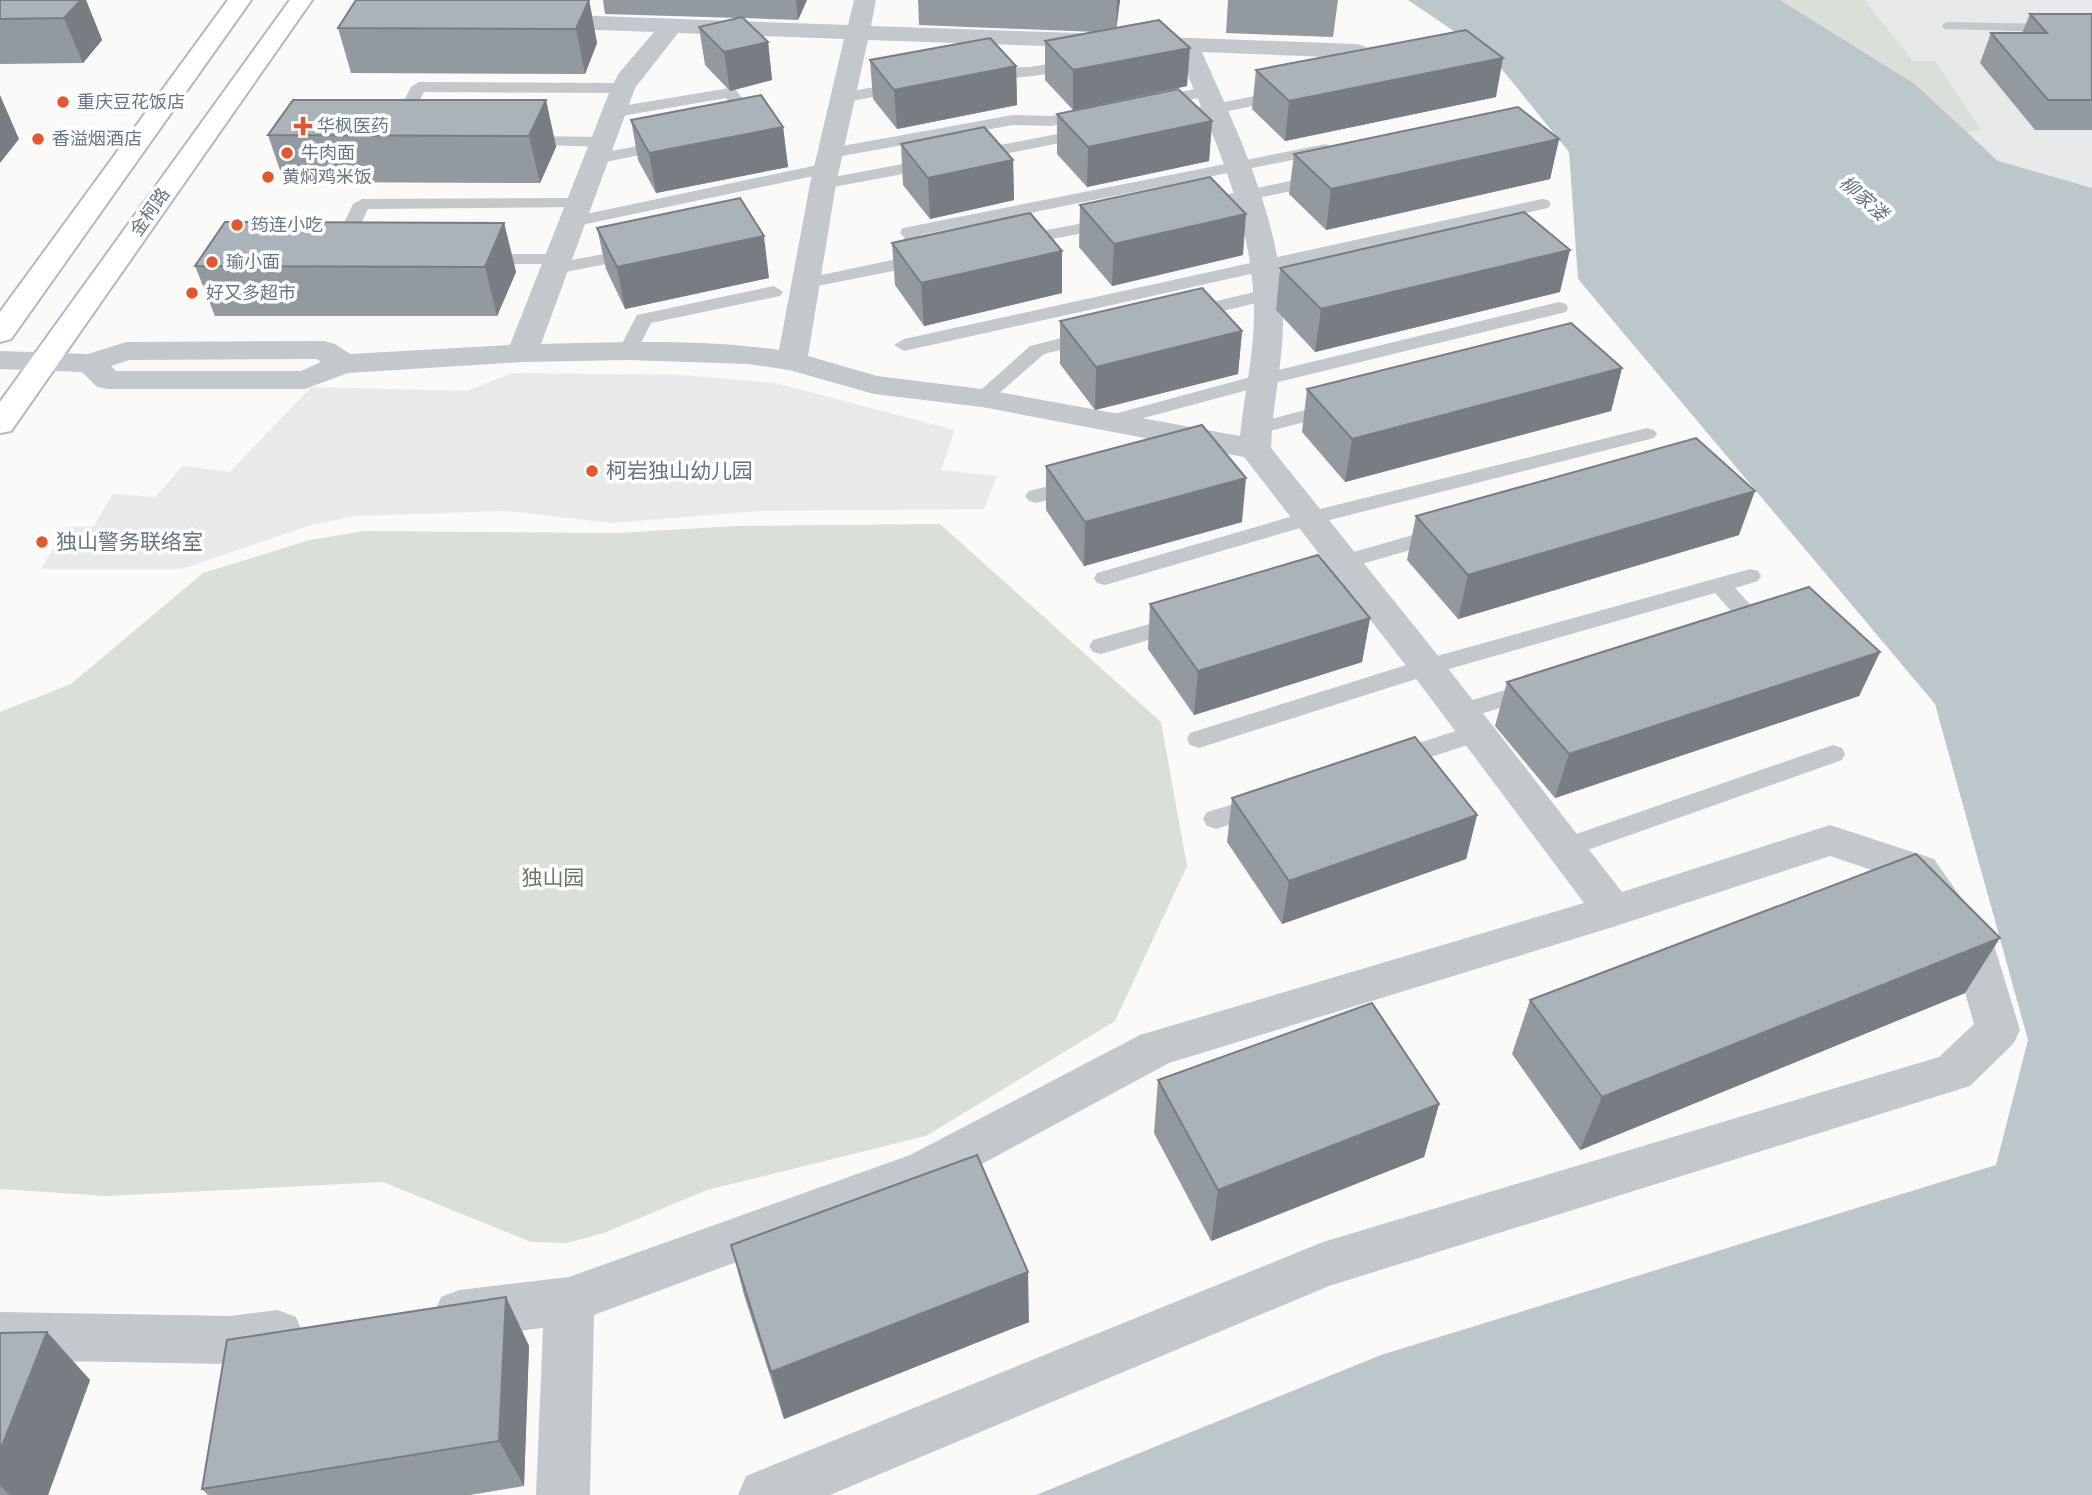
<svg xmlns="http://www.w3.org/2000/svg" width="2092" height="1495" font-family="'IBM Plex Sans','Noto Sans SC',sans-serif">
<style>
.built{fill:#e8e9e9}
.green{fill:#dadfd7}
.water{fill:#bbc7cb}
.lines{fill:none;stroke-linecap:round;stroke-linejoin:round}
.secondary-casing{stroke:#b3babf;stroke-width:4}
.service{fill:#c3c8cc;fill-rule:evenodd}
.minor{fill:#c3c8cc;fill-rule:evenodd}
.secondary{fill:#fff;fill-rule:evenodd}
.wall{fill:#929a9f}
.shaded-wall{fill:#777d82}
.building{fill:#aab3b9;stroke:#777d82;stroke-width:2}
.poi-dot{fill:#e4572e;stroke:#fff;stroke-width:2.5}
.labels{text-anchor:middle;stroke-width:7;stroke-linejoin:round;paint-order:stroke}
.far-poi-label{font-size:18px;fill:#657683;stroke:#fff;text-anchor:start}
.far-street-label{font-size:18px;fill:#657683;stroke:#fff}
.far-water-label{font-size:19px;font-style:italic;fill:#60757c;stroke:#fff}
.poi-label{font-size:21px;fill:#657683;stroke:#fff;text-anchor:start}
.park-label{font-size:21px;fill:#687a64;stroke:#fff}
</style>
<rect width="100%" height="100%" fill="#fafaf8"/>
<g class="built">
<polygon points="1780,0 2092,0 2092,212 2082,187 1998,161 1915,84"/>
<polygon points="512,373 683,375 775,383 955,430 941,470 997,476 984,509 760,511 611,523 507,511 354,516 308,526 182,569 41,569 66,527 93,527 113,494 155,497 183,466 230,472 311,387 467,391"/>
</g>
<g class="green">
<polygon points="1780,0 1864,0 1913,61 1935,61 1981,130 1967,132 1915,84"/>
<polygon points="940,524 1161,722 1187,866 1115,1021 926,1136 707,1190 604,1233 567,1243 531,1242 383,1182 106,1196 0,1189 0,712 71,684 203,573 310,540 365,531 619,533 736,526"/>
</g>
<polygon class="water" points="1408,0 1780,0 1915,84 1998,161 2092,188 2092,1495 1036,1495 1381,1355 1996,1165 2028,1040 1935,704 1578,279 1569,152 1492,57"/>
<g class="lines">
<defs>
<g id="secondary">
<polygon points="228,0 251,0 11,339 0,342 0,312"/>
<polygon points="290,0 312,0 11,431 0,433 0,402"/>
</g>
</defs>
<use href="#secondary" class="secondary-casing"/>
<g class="service">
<polygon points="1949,22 2092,25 2092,33 1944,29 1942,26 1944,23"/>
<path d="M1076 59 1084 64 1081 67C1062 72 990 86 976 73L984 68 1030 67Z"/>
<polygon points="419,82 623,83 631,88 623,93 424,92 403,132 391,132 389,129 411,87"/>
<polygon points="903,82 911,87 909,90 841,103 833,98 841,93"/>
<polygon points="1207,87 1215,92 1213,95 1152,107 1144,102 1152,97"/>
<polygon points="730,88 736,90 761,123 763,126 761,129 749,129 726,98 616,117 608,112 616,107"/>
<polygon points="1285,90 1291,92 1293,95 1291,98 1170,123 1162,118 1170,113"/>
<polygon points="1089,109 1095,111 1097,114 1095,117 1051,126 1013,125 831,158 823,153 831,148 1013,115 1051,116"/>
<polygon points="1089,128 1097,133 1095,136 974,160 966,155 974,150"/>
<polygon points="522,136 603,137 611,142 603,147 516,144 514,141"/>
<polygon points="668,140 674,142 676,145 674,148 596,164 588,159 596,154"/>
<polygon points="1326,144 1334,149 1332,152 920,235 937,259 934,263 807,288 798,283 807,278 916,255 900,232 903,228"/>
<polygon points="934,158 942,163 940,167 823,189 815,184 823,179"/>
<polygon points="827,163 833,164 835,168 833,172 572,227 563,222 572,217"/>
<polygon points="1323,174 1329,175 1331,179 1329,183 1201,210 1192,205 1201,200"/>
<polygon points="580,198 586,199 589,203 586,207 368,209 345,257 333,257 330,253 353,204 362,199"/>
<polygon points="1542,199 1548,200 1551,204 1548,208 904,351 894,345 904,339"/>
<polygon points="1110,218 1116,219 1119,223 1116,227 1015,246 1006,241 1015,236"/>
<polygon points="637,248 643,249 646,253 643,257 555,274 546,269 552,264 479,264 470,259 479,254 559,254 565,255 566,261"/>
<polygon points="1284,285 1293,291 1290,295 1186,320 1177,314 1179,310"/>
<polygon points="774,286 783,292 780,296 651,323 635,355 628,357 618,351 637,315"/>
<polygon points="1559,302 1566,304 1568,308 1566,312 1270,384 1110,427 1103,425 1100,421 1103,417 1258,375"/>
<polygon points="1093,330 1100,332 1102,336 1100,340 1044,354 989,402 975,402 972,398 1030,346"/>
<polygon points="1336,402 1343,404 1346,408 1343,412 1255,435 1248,433 1245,429 1248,425"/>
<polygon points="1647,428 1654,430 1657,434 1654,438 1314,524 1105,585 1097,583 1094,578 1097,573 1300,514"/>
<polygon points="1077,479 1084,480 1087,485 1084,490 1036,503 1029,501 1025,496 1029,491"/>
<polygon points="1441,527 1449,529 1452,534 1449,539 1344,569 1336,567 1333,562 1336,557"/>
<polygon points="1750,569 1758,571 1761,576 1758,581 1735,588 1762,617 1765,622 1762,627 1739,634 1731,631 1728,626 1731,621 1738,619 1715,593 1435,673 1199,748 1190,745 1187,739 1190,733 1419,661"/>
<polygon points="1181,615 1189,618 1192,623 1189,628 1101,654 1093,652 1089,646 1093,640"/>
<polygon points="1534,681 1542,683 1546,689 1542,695 1461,720 1453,718 1449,712 1453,706"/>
<polygon points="1477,724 1486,727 1489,733 1486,739 1394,769 1385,766 1382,760 1385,754"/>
<polygon points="1833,745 1842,748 1845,754 1842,760 1565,858 1556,855 1552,848 1556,841"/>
<polygon points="1260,796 1269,798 1273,805 1269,812 1216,829 1207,826 1203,819 1207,812"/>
</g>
<g class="minor">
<path d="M854 0H876L871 26 1107 34 1115 36 1119 41 1115 46 1107 48 868 40 836 184 808 356 877 376 982 389 1240 436C1244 395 1254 355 1254 314 1254 221 1213 135 1178 52L1156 49 1152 44 1156 39 1164 37 1356 44C1374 48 1389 58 1400 74L1397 79 1388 81 1379 79 1353 58 1202 52C1239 136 1282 222 1283 316 1284 360 1272 404 1271 448L1440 658 1622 892 1830 825 1934 859 1994 945 2020 1030 2014 1043 1970 1086 1329 1286 830 1495H738L746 1476 1323 1242 1939 1057 1974 1024 1953 950 1904 881 1830 856 1613 927 1169 1063 943 1185 594 1315 590 1495H536L543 1328 459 1338 441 1331 434 1314 441 1297 459 1290 569 1277 910 1155 1140 1035 1584 903 1414 676 1244 457 982 407 874 394 789 370 748 364 628 360 522 362 348 373 305 389H108L97 387 82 372 0 369V351L88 354 126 342 324 341 335 344 350 354 510 345 611 88 619 73 654 32 541 28 533 26 529 21 533 16 541 14 848 25ZM678 33 844 39 810 184 779 350C700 339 620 342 541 344L635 88ZM317 359 321 362 301 371H116L111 366 129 360Z"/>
<polygon points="278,1310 296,1317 303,1334 296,1351 278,1358 231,1364 0,1360 0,1312 231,1316"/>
</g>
<use href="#secondary" class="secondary"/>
</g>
<g class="wall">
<polygon points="0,0 86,0 102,40 83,63 0,64"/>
<polygon points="589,0 597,43 585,74 351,73 338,28"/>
<polygon points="603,0 807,0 798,20 744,18 768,42 772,80 730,91 705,65 699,27 738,18 605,14"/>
<polygon points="918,0 1120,0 1116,28 1187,86 1073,110 1045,80 1045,41 1097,32 919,25"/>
<polygon points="1228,0 1338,0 1333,37 1226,33"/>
<polygon points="2030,14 2092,14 2092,130 2035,130 1980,63 1991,33 2022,33"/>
<polygon points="870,60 1016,66 1017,105 897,129 873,99"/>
<polygon points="1256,70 1496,97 1285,141 1252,109"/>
<polygon points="546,100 556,147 540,183 284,182 268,135"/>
<polygon points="1057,114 1212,121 1209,161 1087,187 1057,154"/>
<polygon points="631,120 783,127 788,167 656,193 638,160"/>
<polygon points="1559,139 1550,179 1326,230 1289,194 1294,154"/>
<polygon points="901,144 1013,160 1014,200 930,219 903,185"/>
<polygon points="1080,205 1243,255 1112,286 1079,247"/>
<polygon points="504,223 516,272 497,316 215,316 195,266"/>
<polygon points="597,228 769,278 625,309 606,269"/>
<polygon points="892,243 1062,251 1062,293 924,326 895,285"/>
<polygon points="1280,268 1560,292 1315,352 1276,310"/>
<polygon points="1060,321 1242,331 1238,374 1095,410 1060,364"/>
<polygon points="1622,368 1611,411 1345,482 1302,432 1307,389"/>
<polygon points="1046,466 1242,522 1084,566 1046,510"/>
<polygon points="1416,516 1739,535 1458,619 1407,560"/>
<polygon points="1150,604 1370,618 1362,662 1194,715 1148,649"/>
<polygon points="1880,652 1859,696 1555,798 1495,726 1507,682"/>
<polygon points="1232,798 1477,815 1466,859 1282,924 1227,842"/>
<polygon points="1965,993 1580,1150 1512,1054 1530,1000"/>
<polygon points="1158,1080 1439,1104 1424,1157 1211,1241 1154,1133"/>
<polygon points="731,1245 1029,1322 784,1419 744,1295"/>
<polygon points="506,1297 529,1346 524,1486 470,1495 208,1495 202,1489"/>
<polygon points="47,1332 90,1380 48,1495 0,1495 0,1333"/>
</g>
<g class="shaded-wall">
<polygon points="81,0 86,0 102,40 83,63 64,18"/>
<polygon points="589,0 597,43 585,74 576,29"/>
<polygon points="796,0 807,0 798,20"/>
<polygon points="1117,0 1120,0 1116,32"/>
<polygon points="768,42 772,80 730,91 724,52"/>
<polygon points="1190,48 1187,86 1073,110 1073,70"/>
<polygon points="1503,58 1496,97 1285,141 1289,101"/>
<polygon points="1016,66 1017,105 897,129 894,90"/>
<polygon points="0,95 19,139 0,163"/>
<polygon points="546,100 556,147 540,183 529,136"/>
<polygon points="1212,121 1209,161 1087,187 1088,147"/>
<polygon points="783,127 788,167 656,193 649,153"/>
<polygon points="1559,139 1550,179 1326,230 1331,189"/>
<polygon points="1013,160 1014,200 930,219 928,178"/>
<polygon points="1246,214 1243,255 1112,286 1114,244"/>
<polygon points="504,223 516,272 497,316 485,267"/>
<polygon points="764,236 769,278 625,309 617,267"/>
<polygon points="1570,250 1560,292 1315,352 1321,309"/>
<polygon points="1062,251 1062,293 924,326 921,283"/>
<polygon points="1242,331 1238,374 1095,410 1096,367"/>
<polygon points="1622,368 1611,411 1345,482 1352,439"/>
<polygon points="1246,478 1242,522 1084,566 1085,522"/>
<polygon points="1755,491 1739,535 1458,619 1468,575"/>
<polygon points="1370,618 1362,662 1194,715 1198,671"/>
<polygon points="1880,652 1859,696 1555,798 1569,754"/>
<polygon points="1477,815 1466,859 1282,924 1289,881"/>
<polygon points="2000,938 1965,993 1580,1150 1602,1097"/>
<polygon points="1439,1104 1424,1157 1211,1241 1218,1190"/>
<polygon points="1028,1272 1029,1322 784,1419 771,1372"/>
<polygon points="506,1297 529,1346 524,1486 499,1441"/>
<polygon points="47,1332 90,1380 48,1495 10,1495 0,1486 0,1451"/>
</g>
<g class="building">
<polygon points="0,0 81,0 64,18 0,19"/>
<polygon points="356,0 589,0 576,29 338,28"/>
<polygon points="2030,14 2092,14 2092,100 2048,100 1991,33 2047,33"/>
<polygon points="742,17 768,42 724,52 699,27"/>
<polygon points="1159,20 1190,48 1073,70 1045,41"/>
<polygon points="1466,30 1503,58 1289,101 1256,70"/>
<polygon points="990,38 1016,66 894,90 870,60"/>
<polygon points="1178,89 1212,121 1088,147 1057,114"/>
<polygon points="761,95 783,127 649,153 631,120"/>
<polygon points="293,100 546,100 529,136 268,135"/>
<polygon points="1518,107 1559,139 1331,189 1294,154"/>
<polygon points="984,127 1013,160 928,178 901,144"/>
<polygon points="1210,177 1246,214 1114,244 1080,205"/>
<polygon points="740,198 764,236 617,267 597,228"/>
<polygon points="1524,212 1570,250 1321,309 1280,268"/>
<polygon points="1030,213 1062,251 921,283 892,243"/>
<polygon points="225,222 504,223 485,267 195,266"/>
<polygon points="1202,288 1242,331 1096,367 1060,321"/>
<polygon points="1571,323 1622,368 1352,439 1307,389"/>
<polygon points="1202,425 1246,478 1085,522 1046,466"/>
<polygon points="1696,438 1755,491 1468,575 1416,516"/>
<polygon points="1318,555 1370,618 1198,671 1150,604"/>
<polygon points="1809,587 1880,652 1569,754 1507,682"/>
<polygon points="1415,737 1477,815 1289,881 1232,798"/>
<polygon points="1916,854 2000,938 1602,1097 1530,1000"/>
<polygon points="1372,1003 1439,1104 1218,1190 1158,1080"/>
<polygon points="977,1155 1028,1272 771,1372 731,1245"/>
<polygon points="506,1297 499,1441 202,1489 227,1340"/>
<polygon points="47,1332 0,1451 0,1333"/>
</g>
<g class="poi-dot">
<circle cx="63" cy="102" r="7"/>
<path d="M299.5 115.5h7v7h7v7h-7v7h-7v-7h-7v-7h7z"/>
<circle cx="38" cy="139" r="7"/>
<circle cx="287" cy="153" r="7"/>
<circle cx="268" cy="177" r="7"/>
<circle cx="237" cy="225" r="7"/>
<circle cx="212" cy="262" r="7"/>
<circle cx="192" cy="293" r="7"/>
<circle cx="592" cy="471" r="7"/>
<circle cx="42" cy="542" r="7"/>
</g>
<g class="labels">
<g class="far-poi-label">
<text x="77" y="108">重庆豆花饭店</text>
<text x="317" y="132">华枫医药</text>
<text x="52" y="145">香溢烟酒店</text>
<text x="301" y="159">牛肉面</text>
<text x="282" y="183">黄焖鸡米饭</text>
<text x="251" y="231">筠连小吃</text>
<text x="226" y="268">瑜小面</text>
<text x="206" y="299">好又多超市</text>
</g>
<g class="far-street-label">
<text transform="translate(150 212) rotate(-55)" y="6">金柯路</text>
</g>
<g class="far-water-label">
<text transform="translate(1864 198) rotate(41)" y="7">柳家溇</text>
</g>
<g class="poi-label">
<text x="606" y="478">柯岩独山幼儿园</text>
<text x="56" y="549">独山警务联络室</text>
</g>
<g class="park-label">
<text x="553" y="885">独山园</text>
</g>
</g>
</svg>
